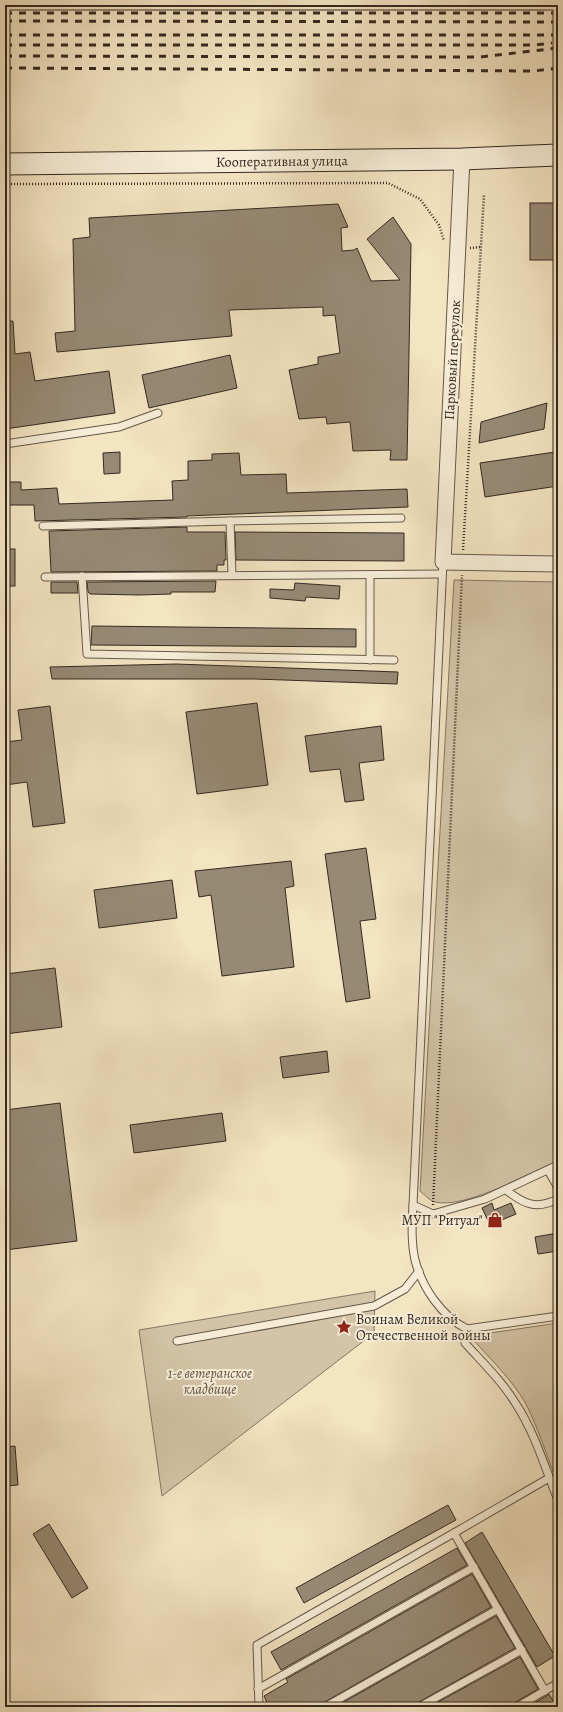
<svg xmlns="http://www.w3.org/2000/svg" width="563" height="1712" font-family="Alegreya,serif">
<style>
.green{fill:#d3c4a7;stroke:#847664}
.building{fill:#978a75;stroke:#342921}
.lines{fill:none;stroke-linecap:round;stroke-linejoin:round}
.service-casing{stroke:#645849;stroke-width:9}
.minor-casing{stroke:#645849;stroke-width:17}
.secondary-casing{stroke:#342921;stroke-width:23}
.path{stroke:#342921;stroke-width:2.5;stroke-dasharray:1 2;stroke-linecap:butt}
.service{stroke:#f7edd7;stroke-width:7}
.minor{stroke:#f7edd7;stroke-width:15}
.secondary{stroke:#f7edd7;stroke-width:21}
.rail{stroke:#342921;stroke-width:3;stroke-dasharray:7 7;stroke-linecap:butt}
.labels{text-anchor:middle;stroke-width:4;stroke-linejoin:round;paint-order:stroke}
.street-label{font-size:14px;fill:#342921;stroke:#f7edd7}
.poi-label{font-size:14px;fill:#342921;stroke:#f7edd7;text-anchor:end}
.park-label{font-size:14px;font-style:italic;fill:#5c5042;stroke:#f7edd7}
</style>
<rect width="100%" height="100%" fill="#f3e4c2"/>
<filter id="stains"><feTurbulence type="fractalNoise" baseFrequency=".005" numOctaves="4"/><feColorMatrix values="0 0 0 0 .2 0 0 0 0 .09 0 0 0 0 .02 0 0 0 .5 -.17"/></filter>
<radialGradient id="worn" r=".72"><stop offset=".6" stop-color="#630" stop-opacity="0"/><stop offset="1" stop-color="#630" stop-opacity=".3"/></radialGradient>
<g class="green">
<path d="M454 580 558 582V1176L551 1164C524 1176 464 1209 435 1202 430 1201 425 1195 420 1191Z"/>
<polygon points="375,1291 374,1333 162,1496 139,1330"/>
<path d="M558 1323V1484C547 1457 539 1430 526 1404 512 1379 488 1357 470 1336Z"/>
</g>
<g class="building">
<rect x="530" y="203" width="28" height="57"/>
<polygon points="338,204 348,227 341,228 342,251 354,250 357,248 371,281 400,280 367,239 393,217 411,244 407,460 390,460 391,450 353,451 350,422 327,424 326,417 299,419 289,370 318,364 318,357 340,353 335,315 323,316 323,307 229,310 232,336 57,352 55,333 75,331 73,239 90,237 89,218"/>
<polygon points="5,321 13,321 15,354 30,352 35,381 109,371 115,413 5,429"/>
<polygon points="230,355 237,388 149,408 142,375"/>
<polygon points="547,403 544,429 479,443 481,422"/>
<polygon points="120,452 120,473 104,474 103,453"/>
<polygon points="555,452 558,486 485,497 480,463"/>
<polygon points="239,453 241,475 286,474 287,493 407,489 408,507 187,516 187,517 35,521 34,505 5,505 5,482 21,482 21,490 57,488 59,504 173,500 172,481 188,480 188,461 212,460 212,454"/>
<polygon points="187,527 187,532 225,532 226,560 224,560 224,565 217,565 217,571 51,572 49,531"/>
<polygon points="235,532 404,533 404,561 236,560"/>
<rect x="5" y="549" width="10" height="37"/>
<polygon points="216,581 215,592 171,592 171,594 139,595 90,594 88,592 87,582"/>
<polygon points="51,582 77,582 78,593 51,593"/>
<polygon points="295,583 340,586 339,599 306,597 305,601 270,598 270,589 294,590"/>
<polygon points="92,626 356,629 356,647 91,645"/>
<polygon points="176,664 398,672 397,684 255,679 52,679 50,667"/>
<polygon points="257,703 268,785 197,794 186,712"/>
<polygon points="50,706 65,823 33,827 27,782 5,785 5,742 22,740 18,710"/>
<polygon points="381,726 384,760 359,763 364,800 345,802 340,769 310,772 305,736"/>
<polygon points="366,848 376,919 360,921 370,998 346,1002 325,854"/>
<polygon points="291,861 294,886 285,888 294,967 222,976 211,895 199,897 195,871"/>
<polygon points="172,880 177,918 99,928 94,890"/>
<polygon points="55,968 62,1027 5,1034 5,974"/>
<polygon points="327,1051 329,1072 283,1078 280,1057"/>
<polygon points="60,1103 77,1241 5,1250 5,1110"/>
<polygon points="222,1113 226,1141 134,1153 130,1125"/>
<polygon points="492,1203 494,1210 511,1203 516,1214 490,1225 482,1208"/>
<polygon points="558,1233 558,1251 538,1254 535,1237"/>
<polygon points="15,1446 18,1485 5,1486 5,1447"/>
<polygon points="448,1505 456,1520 304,1603 296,1588"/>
<polygon points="49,1524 88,1588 72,1598 33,1534"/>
<polygon points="482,1532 555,1656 537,1667 465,1543"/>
<polygon points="457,1548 467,1565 281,1670 271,1652"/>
<polygon points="472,1574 491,1607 323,1703 320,1707 288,1707 285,1703 277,1707 269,1707 264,1696 288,1682 286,1679"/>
<polygon points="496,1616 515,1648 417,1703 414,1707 335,1707"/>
<polygon points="520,1657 538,1689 514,1703 512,1707 429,1707"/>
<polygon points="549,1694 557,1707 527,1707 548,1695"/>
</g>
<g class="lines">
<defs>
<g id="service">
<polyline points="5,444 119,427 158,413"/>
<polyline points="43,526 230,521"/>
<path d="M443 562 413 1205C412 1223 411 1242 415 1260 422 1287 441 1316 467 1329L465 1343C483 1363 502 1381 516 1404 535 1433 545 1468 558 1500"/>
<polyline points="232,575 230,521 401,518"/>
<polyline points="370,575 370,660"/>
<polyline points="82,576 87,654 394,660"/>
<polyline points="45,577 442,574"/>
<path d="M506 1190C524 1204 536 1210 558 1199L557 1186 548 1170"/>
<polyline points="413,1205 433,1214 485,1199 558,1165"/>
<polyline points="467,1329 558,1316"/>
<polyline points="177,1341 374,1306 405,1289 419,1271"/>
<polyline points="258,1689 474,1567"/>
<polyline points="545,1691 454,1533 549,1478"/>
<polyline points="259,1707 257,1645 454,1533"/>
<polyline points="325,1707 498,1609"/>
<polyline points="419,1707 522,1650"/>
<polyline points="517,1707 558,1683"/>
</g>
<polyline id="minor" points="462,159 443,562 558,564"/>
<g id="secondary">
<path id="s1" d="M5 164 462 159 558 155"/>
</g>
</defs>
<use href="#service" class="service-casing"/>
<use href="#minor" class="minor-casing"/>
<use href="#secondary" class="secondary-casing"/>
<g class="path">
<polyline points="5,184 388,183 420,199 439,225 444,241"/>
<polyline points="470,248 481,247"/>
<polyline points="463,550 484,195"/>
<polyline points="433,1205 462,575"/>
</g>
<use href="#service" class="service"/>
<use href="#minor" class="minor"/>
<use href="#secondary" class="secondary"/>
<g class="rail">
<polyline points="5,6 229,5"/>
<polyline points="5,13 558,13"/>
<polyline points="5,21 558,22"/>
<polyline points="5,35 558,35"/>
<polyline points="5,45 535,45 552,43"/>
<polyline points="5,56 480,57 558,48"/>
<polyline points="5,68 534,71 558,68"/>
</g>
</g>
<defs>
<symbol id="shop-bare" viewBox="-9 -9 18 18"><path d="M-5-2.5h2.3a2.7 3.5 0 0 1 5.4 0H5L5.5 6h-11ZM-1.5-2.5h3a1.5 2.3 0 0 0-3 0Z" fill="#8f2418" stroke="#f7edd7" stroke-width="2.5" paint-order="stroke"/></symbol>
<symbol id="sight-bare" viewBox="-9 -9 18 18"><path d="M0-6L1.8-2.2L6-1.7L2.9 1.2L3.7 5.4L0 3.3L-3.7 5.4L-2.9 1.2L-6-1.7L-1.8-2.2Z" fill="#8f2418" stroke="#f7edd7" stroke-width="2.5" paint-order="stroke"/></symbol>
</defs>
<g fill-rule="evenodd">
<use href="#shop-bare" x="484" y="1209" width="22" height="22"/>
<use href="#sight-bare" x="333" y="1316" width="22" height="22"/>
</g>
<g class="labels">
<g class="street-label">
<text dy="5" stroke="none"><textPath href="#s1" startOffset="277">Кооперативная улица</textPath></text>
<text transform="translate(452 360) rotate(-87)" y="5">Парковый переулок</text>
</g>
<g class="poi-label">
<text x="483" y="1225">МУП "Ритуал"</text>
<text x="356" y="1324" text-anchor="start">Воинам Великой<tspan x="356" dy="16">Отечественной войны</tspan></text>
</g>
<g class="park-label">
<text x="210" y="1378">1-е ветеранское<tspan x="210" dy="16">кладбище</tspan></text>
</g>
</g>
<rect width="563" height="1712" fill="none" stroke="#f3e4c2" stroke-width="20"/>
<rect x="6" y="6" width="551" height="1700" fill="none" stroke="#342921" stroke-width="2"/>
<rect x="10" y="10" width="543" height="1692" fill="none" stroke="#342921"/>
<rect width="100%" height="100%" filter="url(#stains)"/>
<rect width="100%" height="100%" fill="url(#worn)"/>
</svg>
